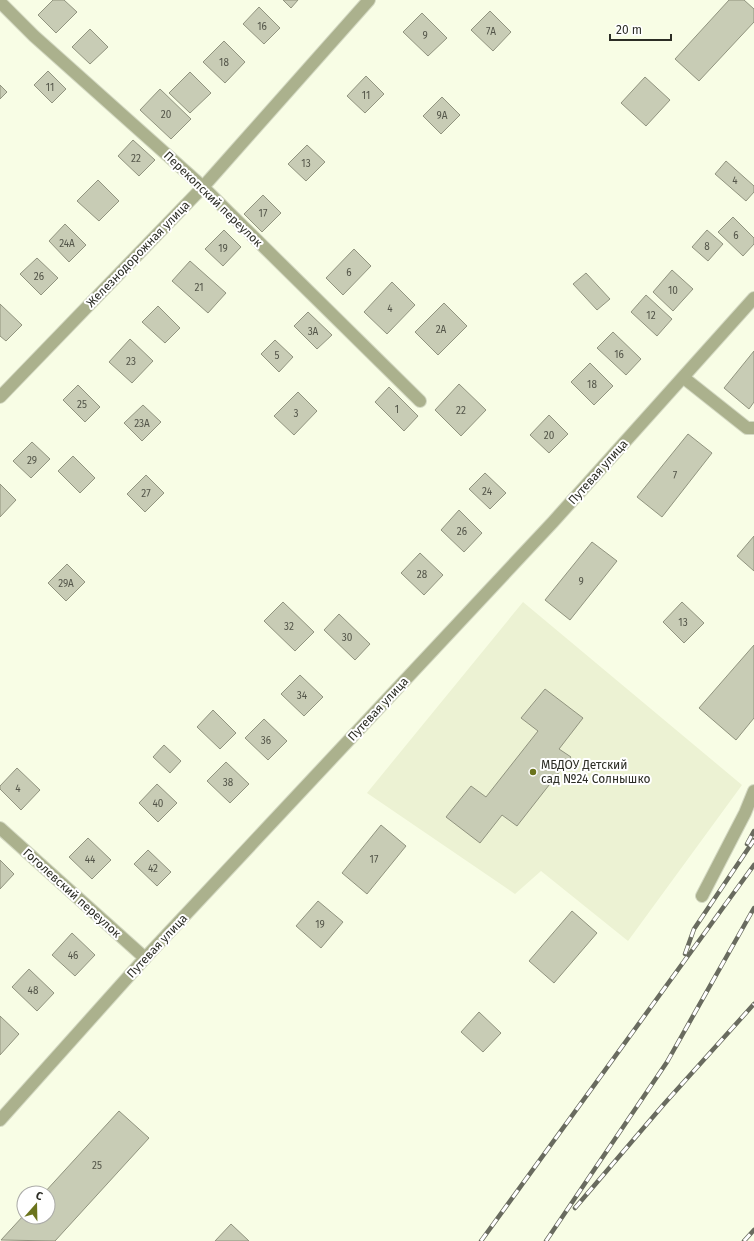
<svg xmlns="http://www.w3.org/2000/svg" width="754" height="1241" font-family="'Fira Sans',sans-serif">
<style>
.built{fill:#ecf2d3}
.building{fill:#c8ccb5;stroke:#91947f}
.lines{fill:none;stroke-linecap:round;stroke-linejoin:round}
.lane-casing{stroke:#d3d8c2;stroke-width:14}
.street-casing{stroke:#d3d8c2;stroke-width:14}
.lane{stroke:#abb18d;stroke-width:12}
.street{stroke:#abb18d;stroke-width:12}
.rail-casing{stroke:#696b5f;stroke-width:4.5}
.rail{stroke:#fff;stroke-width:3;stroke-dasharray:9;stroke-linecap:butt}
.poi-dot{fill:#6b741d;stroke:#fff;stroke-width:1.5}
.labels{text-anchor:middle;stroke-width:4;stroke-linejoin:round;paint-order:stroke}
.number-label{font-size:10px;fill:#535549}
.street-label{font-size:12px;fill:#2c2d25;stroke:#fff}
.poi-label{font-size:12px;fill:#2c2d25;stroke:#fff;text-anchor:start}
</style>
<rect width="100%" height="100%" fill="#f8fde5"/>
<polygon class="built" points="523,602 742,785 628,941 541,871 515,894 367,793"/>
<g class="building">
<polygon points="53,0 64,0 77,12 56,33 38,15"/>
<polygon points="283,0 298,0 291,8"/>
<polygon points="729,0 744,0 754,9 754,22 699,81 675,59"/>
<polygon points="259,7 280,28 264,44 243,24"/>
<polygon points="490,11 511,32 493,51 471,30"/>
<polygon points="422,13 447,38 428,56 403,32"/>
<polygon points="90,29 108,47 90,64 72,47"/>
<polygon points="224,41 245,62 225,83 203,62"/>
<polygon points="48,71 66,89 52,103 34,85"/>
<polygon points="190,72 211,93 190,113 169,93"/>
<polygon points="366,76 384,94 365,113 347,96"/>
<polygon points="645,77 670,100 646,126 621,103"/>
<polygon points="0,85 7,92 0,99"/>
<polygon points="160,89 191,119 171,139 140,110"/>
<polygon points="442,97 460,115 441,134 423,116"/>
<polygon points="133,140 155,160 139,176 118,156"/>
<polygon points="307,145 325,162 306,181 288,164"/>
<polygon points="726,161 754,186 754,192 746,201 715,174"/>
<polygon points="98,180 119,201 99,221 77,201"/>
<polygon points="263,195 281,213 262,232 244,214"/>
<polygon points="733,217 754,238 754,244 743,256 718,232"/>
<polygon points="65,224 86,245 69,262 49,241"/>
<polygon points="224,230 241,247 223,266 205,249"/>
<polygon points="707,230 723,244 708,261 692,247"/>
<polygon points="354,249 371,266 343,295 326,278"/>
<polygon points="37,258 58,278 41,295 20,274"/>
<polygon points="190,261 226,293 208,313 172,281"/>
<polygon points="672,270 693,289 673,311 653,292"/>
<polygon points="586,273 610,299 597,310 573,284"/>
<polygon points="392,282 415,305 387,334 364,312"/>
<polygon points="646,295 672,319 657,336 631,312"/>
<polygon points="444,303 467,326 438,355 415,332"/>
<polygon points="0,304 22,325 6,341 0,336"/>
<polygon points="158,306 180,328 165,343 142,322"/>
<polygon points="308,312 332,335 317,349 294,326"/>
<polygon points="613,332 641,359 626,375 597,348"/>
<polygon points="130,339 153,361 132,383 109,362"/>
<polygon points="275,340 293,357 279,372 261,354"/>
<polygon points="754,351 754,402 749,409 724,388"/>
<polygon points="590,363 613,386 594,405 571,382"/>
<polygon points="459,384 486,410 461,436 435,410"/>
<polygon points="78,385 100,407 85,422 63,400"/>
<polygon points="389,387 418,416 404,431 375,402"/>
<polygon points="298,392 317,411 294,435 274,416"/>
<polygon points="143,405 161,422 142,441 124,423"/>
<polygon points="549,415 568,434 549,453 530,435"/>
<polygon points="688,434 712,453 662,517 637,497"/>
<polygon points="32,442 50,459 31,478 13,461"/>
<polygon points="73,456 95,478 80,493 58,471"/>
<polygon points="485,473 506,493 490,509 469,489"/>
<polygon points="146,475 164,493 145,512 127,494"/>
<polygon points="0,484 16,500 0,517"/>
<polygon points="459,510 482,533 464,552 441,530"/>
<polygon points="754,536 754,571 737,556"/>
<polygon points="592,542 617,561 570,620 545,600"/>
<polygon points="420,553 443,575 424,595 401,573"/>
<polygon points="67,564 85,582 66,601 48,583"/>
<polygon points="283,602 314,632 295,651 264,621"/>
<polygon points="682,602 704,623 684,643 663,622"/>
<polygon points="339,614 370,644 355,660 324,630"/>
<polygon points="754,645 754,718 736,740 699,708"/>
<polygon points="300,675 323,697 304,716 281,694"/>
<polygon points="545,689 583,718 559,749 571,757 517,826 502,815 480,843 446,817 471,786 486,797 538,731 521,718"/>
<polygon points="213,710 236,733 220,749 197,727"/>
<polygon points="264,719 287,741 268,760 245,738"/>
<polygon points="164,745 181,761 170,773 153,757"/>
<polygon points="226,762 249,784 230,803 207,781"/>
<polygon points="17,768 40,790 21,810 0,789 0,786"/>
<polygon points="157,784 177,803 158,822 139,803"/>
<polygon points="381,825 406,846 367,894 342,873"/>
<polygon points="88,838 111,860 92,879 69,857"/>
<polygon points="148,850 171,872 157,886 134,864"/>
<polygon points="0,860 14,874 0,889"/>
<polygon points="318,901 343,922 321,948 296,926"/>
<polygon points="572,911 597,933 554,983 529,961"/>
<polygon points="72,933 95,955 75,976 52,955"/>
<polygon points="29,969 54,993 37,1011 12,987"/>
<polygon points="479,1012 501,1033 483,1052 461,1032"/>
<polygon points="0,1016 19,1034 0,1055"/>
<polygon points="119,1111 149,1138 55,1241 1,1240 24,1215 24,1217 48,1217 48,1193 44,1193"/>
<polygon points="231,1224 249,1241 215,1241"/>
</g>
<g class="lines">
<defs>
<g id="lane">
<polyline points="684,378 747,428 754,428"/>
<polyline points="702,896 745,813 754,791"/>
</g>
<g id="street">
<polyline points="0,2 34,36 203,187 420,401"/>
<polyline points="0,397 203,187 369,0"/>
<polyline points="0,828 145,958"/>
<polyline points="0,1120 145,958 553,522 754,298"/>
</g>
</defs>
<use href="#lane" class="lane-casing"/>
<use href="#street" class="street-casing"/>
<use href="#lane" class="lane"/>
<use href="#street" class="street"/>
<defs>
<g id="rail">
<polyline points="747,844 754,831"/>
<polyline points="685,954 694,929 754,840"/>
<polyline points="575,1208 664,1104 754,1004"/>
<polyline points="481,1241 754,865"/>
<polyline points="546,1241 667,1062 754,908"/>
<polyline points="744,1241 754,1230"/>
</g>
</defs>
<use href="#rail" class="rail-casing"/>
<use href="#rail" class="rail"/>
</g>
<circle class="poi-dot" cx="533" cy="772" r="4"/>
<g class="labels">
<g class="number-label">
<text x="262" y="30">16</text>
<text x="491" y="35">7А</text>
<text x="425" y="39">9</text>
<text x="224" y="66">18</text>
<text x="50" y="91">11</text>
<text x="366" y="99">11</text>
<text x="166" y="118">20</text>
<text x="442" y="119">9А</text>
<text x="136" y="162">22</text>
<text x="306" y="167">13</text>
<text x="735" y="184">4</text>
<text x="263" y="217">17</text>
<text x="736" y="239">6</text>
<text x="67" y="247">24А</text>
<text x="707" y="250">8</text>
<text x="223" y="252">19</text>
<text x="349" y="276">6</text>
<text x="39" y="280">26</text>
<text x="199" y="291">21</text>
<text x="673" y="294">10</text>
<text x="390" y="312">4</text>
<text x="651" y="319">12</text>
<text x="441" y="333">2А</text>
<text x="313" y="335">3А</text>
<text x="619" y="358">16</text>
<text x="277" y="359">5</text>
<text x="131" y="365">23</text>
<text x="592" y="388">18</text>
<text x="82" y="408">25</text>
<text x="397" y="413">1</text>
<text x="461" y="414">22</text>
<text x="296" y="417">3</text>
<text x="142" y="427">23А</text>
<text x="549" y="439">20</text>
<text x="32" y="464">29</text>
<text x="675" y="479">7</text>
<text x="487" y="495">24</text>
<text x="146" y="497">27</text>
<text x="462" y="535">26</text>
<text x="422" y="578">28</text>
<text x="581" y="585">9</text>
<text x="66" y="587">29А</text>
<text x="683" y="626">13</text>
<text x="289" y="630">32</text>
<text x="347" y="641">30</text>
<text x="302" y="699">34</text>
<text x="266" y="744">36</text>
<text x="228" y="786">38</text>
<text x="18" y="792">4</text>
<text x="158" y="807">40</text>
<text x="90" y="863">44</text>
<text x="374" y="863">17</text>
<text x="153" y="872">42</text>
<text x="320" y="928">19</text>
<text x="73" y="959">46</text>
<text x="33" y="994">48</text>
<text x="97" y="1169">25</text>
</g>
<g class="street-label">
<text transform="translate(213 199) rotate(44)" y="4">Перекопский переулок</text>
<text transform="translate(138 254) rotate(-46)" y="4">Железнодорожная улица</text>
<text transform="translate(598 472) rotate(-48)" y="4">Путевая улица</text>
<text transform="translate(378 709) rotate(-47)" y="4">Путевая улица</text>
<text transform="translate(72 893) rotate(42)" y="4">Гоголевский переулок</text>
<text transform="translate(157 946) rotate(-47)" y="4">Путевая улица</text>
</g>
<g class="poi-label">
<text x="541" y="769">МБДОУ Детский<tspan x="541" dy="14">сад №24 Солнышко</tspan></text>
</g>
</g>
<g transform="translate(36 1205) rotate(20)"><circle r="19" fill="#ffffff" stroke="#ababa8"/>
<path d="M0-3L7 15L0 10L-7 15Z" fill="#6b741d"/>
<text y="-6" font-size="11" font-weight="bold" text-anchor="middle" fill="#2c2d25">С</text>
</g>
<path d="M610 34v6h61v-6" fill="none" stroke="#2c2d25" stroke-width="2"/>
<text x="616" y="34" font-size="12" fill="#2c2d25" stroke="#ffffff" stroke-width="3" paint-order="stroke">20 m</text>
</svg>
